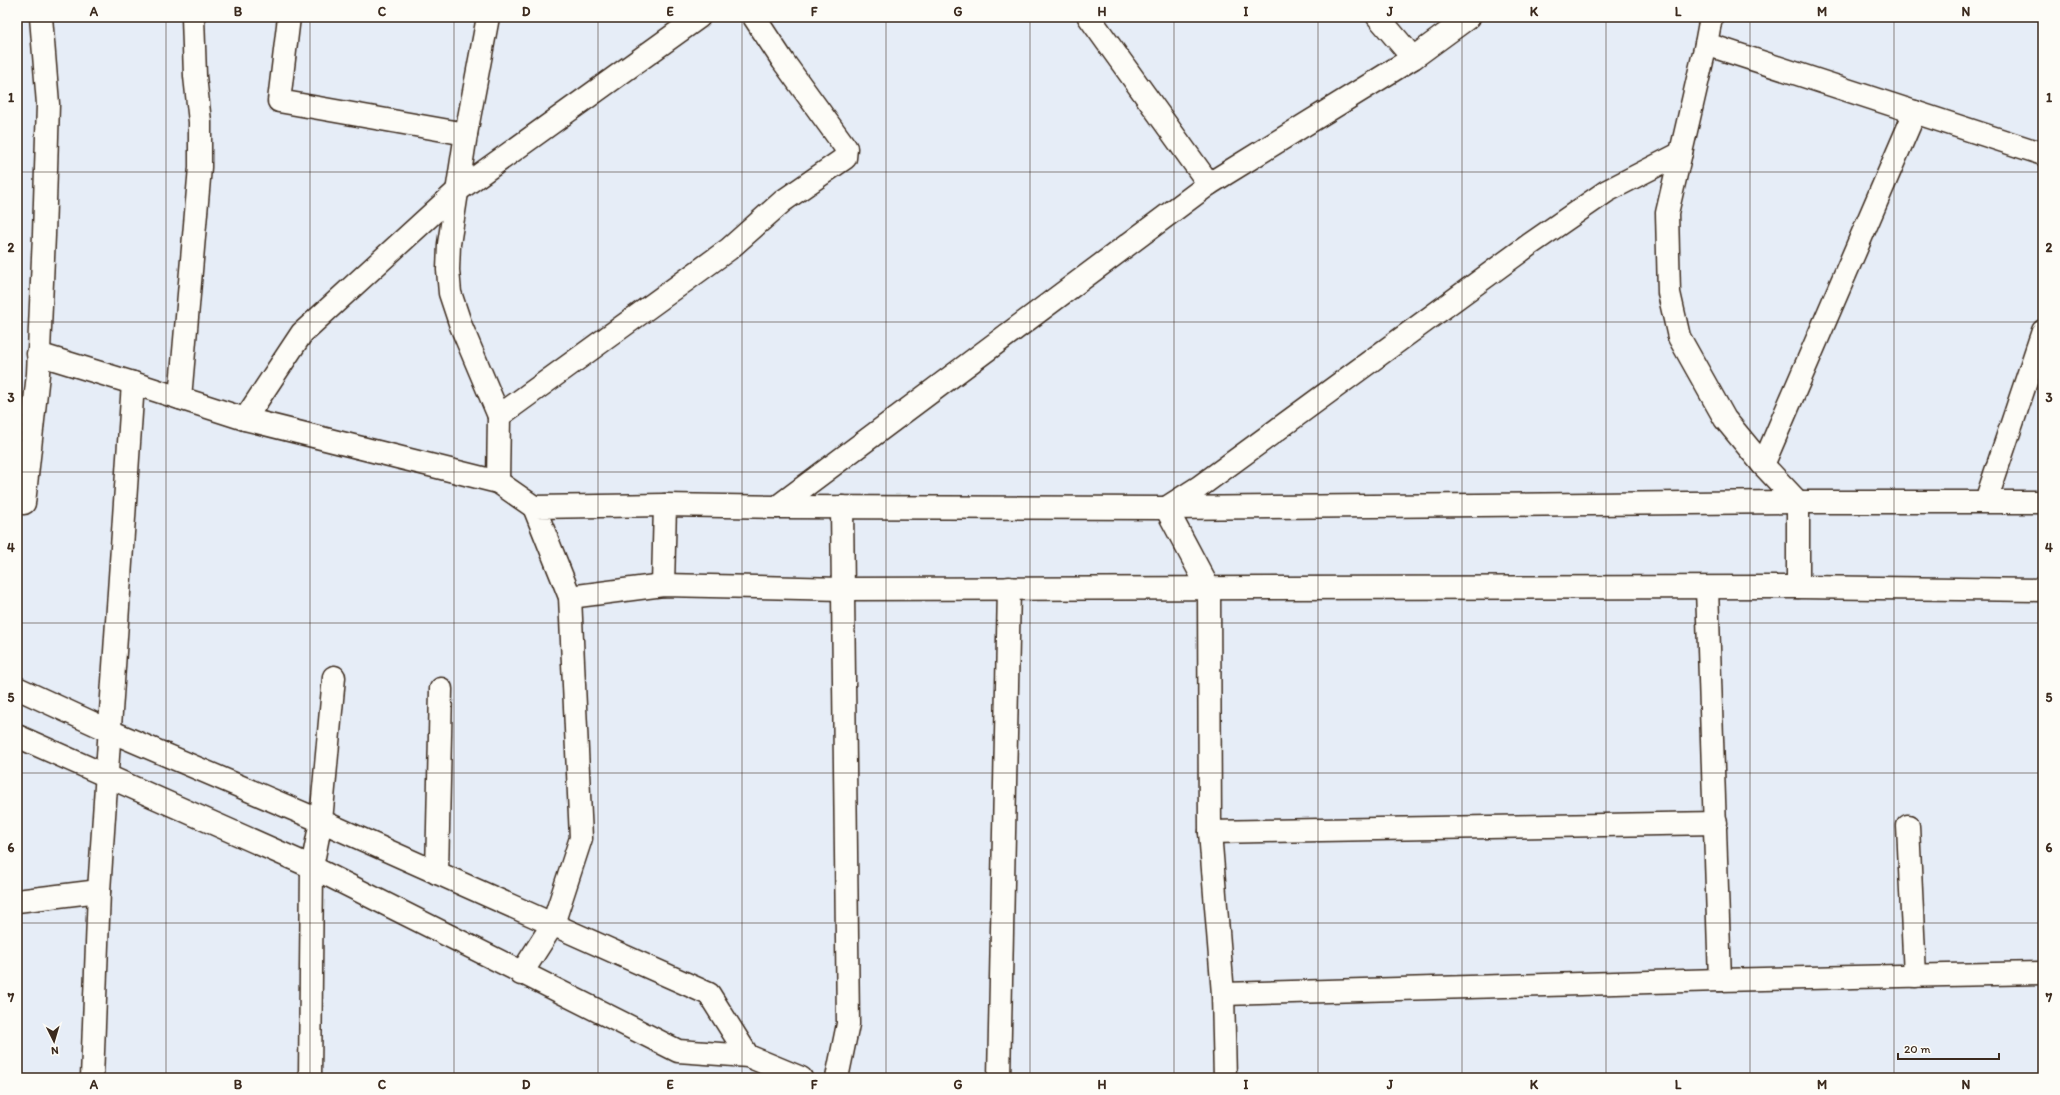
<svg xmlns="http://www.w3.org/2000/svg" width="2060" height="1095" font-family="Itim,sans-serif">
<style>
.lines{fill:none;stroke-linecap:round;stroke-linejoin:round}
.minor-casing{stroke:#3b2a1e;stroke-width:25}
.minor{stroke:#fdfcf7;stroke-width:22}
.grid{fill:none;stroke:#3b2a1e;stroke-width:1;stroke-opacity:0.55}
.neatline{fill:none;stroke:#3b2a1e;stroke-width:1.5}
.grid-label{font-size:13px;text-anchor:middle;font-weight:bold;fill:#3b2a1e}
</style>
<rect width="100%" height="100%" fill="#e6edf7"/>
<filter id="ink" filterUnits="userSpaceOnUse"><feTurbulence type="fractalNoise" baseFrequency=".025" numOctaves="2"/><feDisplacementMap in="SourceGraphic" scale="8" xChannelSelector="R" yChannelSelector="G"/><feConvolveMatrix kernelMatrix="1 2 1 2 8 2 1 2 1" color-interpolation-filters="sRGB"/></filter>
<g filter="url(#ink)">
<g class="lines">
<defs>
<g id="minor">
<polyline points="289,17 279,101 466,134"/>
<polyline points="488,17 466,134 449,244 448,270 450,293 461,326 499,416"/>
<polyline points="1089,17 1209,184"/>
<polyline points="1378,17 1413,58"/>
<polyline points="1711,17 1706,44 1667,213 1669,293 1679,337 1725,419 1763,465 1798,502 1798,587"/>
<polyline points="1706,44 2043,154"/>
<polyline points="38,354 133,383 245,419 498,482 534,507"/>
<polyline points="180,398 200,167 200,122 195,76 193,17"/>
<polyline points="245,419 302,333 457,191 699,17"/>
<polyline points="1763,465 1915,112"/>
<polyline points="498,482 499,416 729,249 783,201 845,158 846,148 783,61 754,17"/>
<polyline points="1986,501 2043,331"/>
<polyline points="24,503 38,374 44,235 48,104 41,17"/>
<polyline points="777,507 1166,508 1798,502 2043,502"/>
<polyline points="663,585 665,505 777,507 1209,184 1413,58 1469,17"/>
<polyline points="1707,588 1720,980"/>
<polyline points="570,597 663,585 842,589 1798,587 2043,590"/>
<polyline points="17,688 110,731 321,821 709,994 748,1056"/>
<polyline points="17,736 312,867 678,1051 748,1056 801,1078"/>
<polyline points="1908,826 1915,976"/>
<polyline points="1210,832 1716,823"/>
<polyline points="437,873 441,689"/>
<polyline points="17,901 99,891"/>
<polyline points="521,974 553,924 581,838 570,597 534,507 665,505"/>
<polyline points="1223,994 1720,980 2043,973"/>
<polyline points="92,1078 99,891 133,383"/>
<polyline points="310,1078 312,867 321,821 334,677"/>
<polyline points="837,1078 848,1024 842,507"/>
<polyline points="999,1078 1009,588"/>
<polyline points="1225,1078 1223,994 1210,832 1209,589 1166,508 1199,487 1529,245 1607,191 1681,153"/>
</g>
</defs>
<use href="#minor" class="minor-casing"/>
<use href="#minor" class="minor"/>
</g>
</g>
<path class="grid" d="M166 17V1078M310 17V1078M454 17V1078M598 17V1078M742 17V1078M886 17V1078M1030 17V1078M1174 17V1078M1318 17V1078M1462 17V1078M1606 17V1078M1750 17V1078M1894 17V1078M17 172H2043M17 322H2043M17 472H2043M17 623H2043M17 773H2043M17 923H2043"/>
<rect width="2060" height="1095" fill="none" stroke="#fdfcf7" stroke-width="44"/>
<g transform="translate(54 1041) rotate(175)" stroke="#fdfcf7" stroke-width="3" paint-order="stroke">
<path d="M0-3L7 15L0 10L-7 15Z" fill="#3b2a1e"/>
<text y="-6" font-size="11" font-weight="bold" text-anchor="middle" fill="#3b2a1e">N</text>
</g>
<path d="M1898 1053v6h101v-6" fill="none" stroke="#3b2a1e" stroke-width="2"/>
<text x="1904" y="1053" font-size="12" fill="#3b2a1e" stroke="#fdfcf7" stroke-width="3" paint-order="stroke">20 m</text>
<rect x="22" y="22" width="2016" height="1051" class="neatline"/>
<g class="grid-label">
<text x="94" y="16">A</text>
<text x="238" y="16">B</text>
<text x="382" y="16">C</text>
<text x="526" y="16">D</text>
<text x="670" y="16">E</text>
<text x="814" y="16">F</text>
<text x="958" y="16">G</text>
<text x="1102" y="16">H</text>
<text x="1246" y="16">I</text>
<text x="1390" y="16">J</text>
<text x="1534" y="16">K</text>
<text x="1678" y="16">L</text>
<text x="1822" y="16">M</text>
<text x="1966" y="16">N</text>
<text x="11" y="102">1</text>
<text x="2049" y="102">1</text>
<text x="11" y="252">2</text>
<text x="2049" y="252">2</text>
<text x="11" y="402">3</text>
<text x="2049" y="402">3</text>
<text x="11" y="552">4</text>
<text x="2049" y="552">4</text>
<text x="11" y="702">5</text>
<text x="2049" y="702">5</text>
<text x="11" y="852">6</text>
<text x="2049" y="852">6</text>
<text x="11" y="1002">7</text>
<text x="2049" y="1002">7</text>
<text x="94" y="1089">A</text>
<text x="238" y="1089">B</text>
<text x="382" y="1089">C</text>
<text x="526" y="1089">D</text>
<text x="670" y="1089">E</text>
<text x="814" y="1089">F</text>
<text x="958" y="1089">G</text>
<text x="1102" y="1089">H</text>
<text x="1246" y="1089">I</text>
<text x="1390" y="1089">J</text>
<text x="1534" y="1089">K</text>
<text x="1678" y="1089">L</text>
<text x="1822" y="1089">M</text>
<text x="1966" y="1089">N</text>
</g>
</svg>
